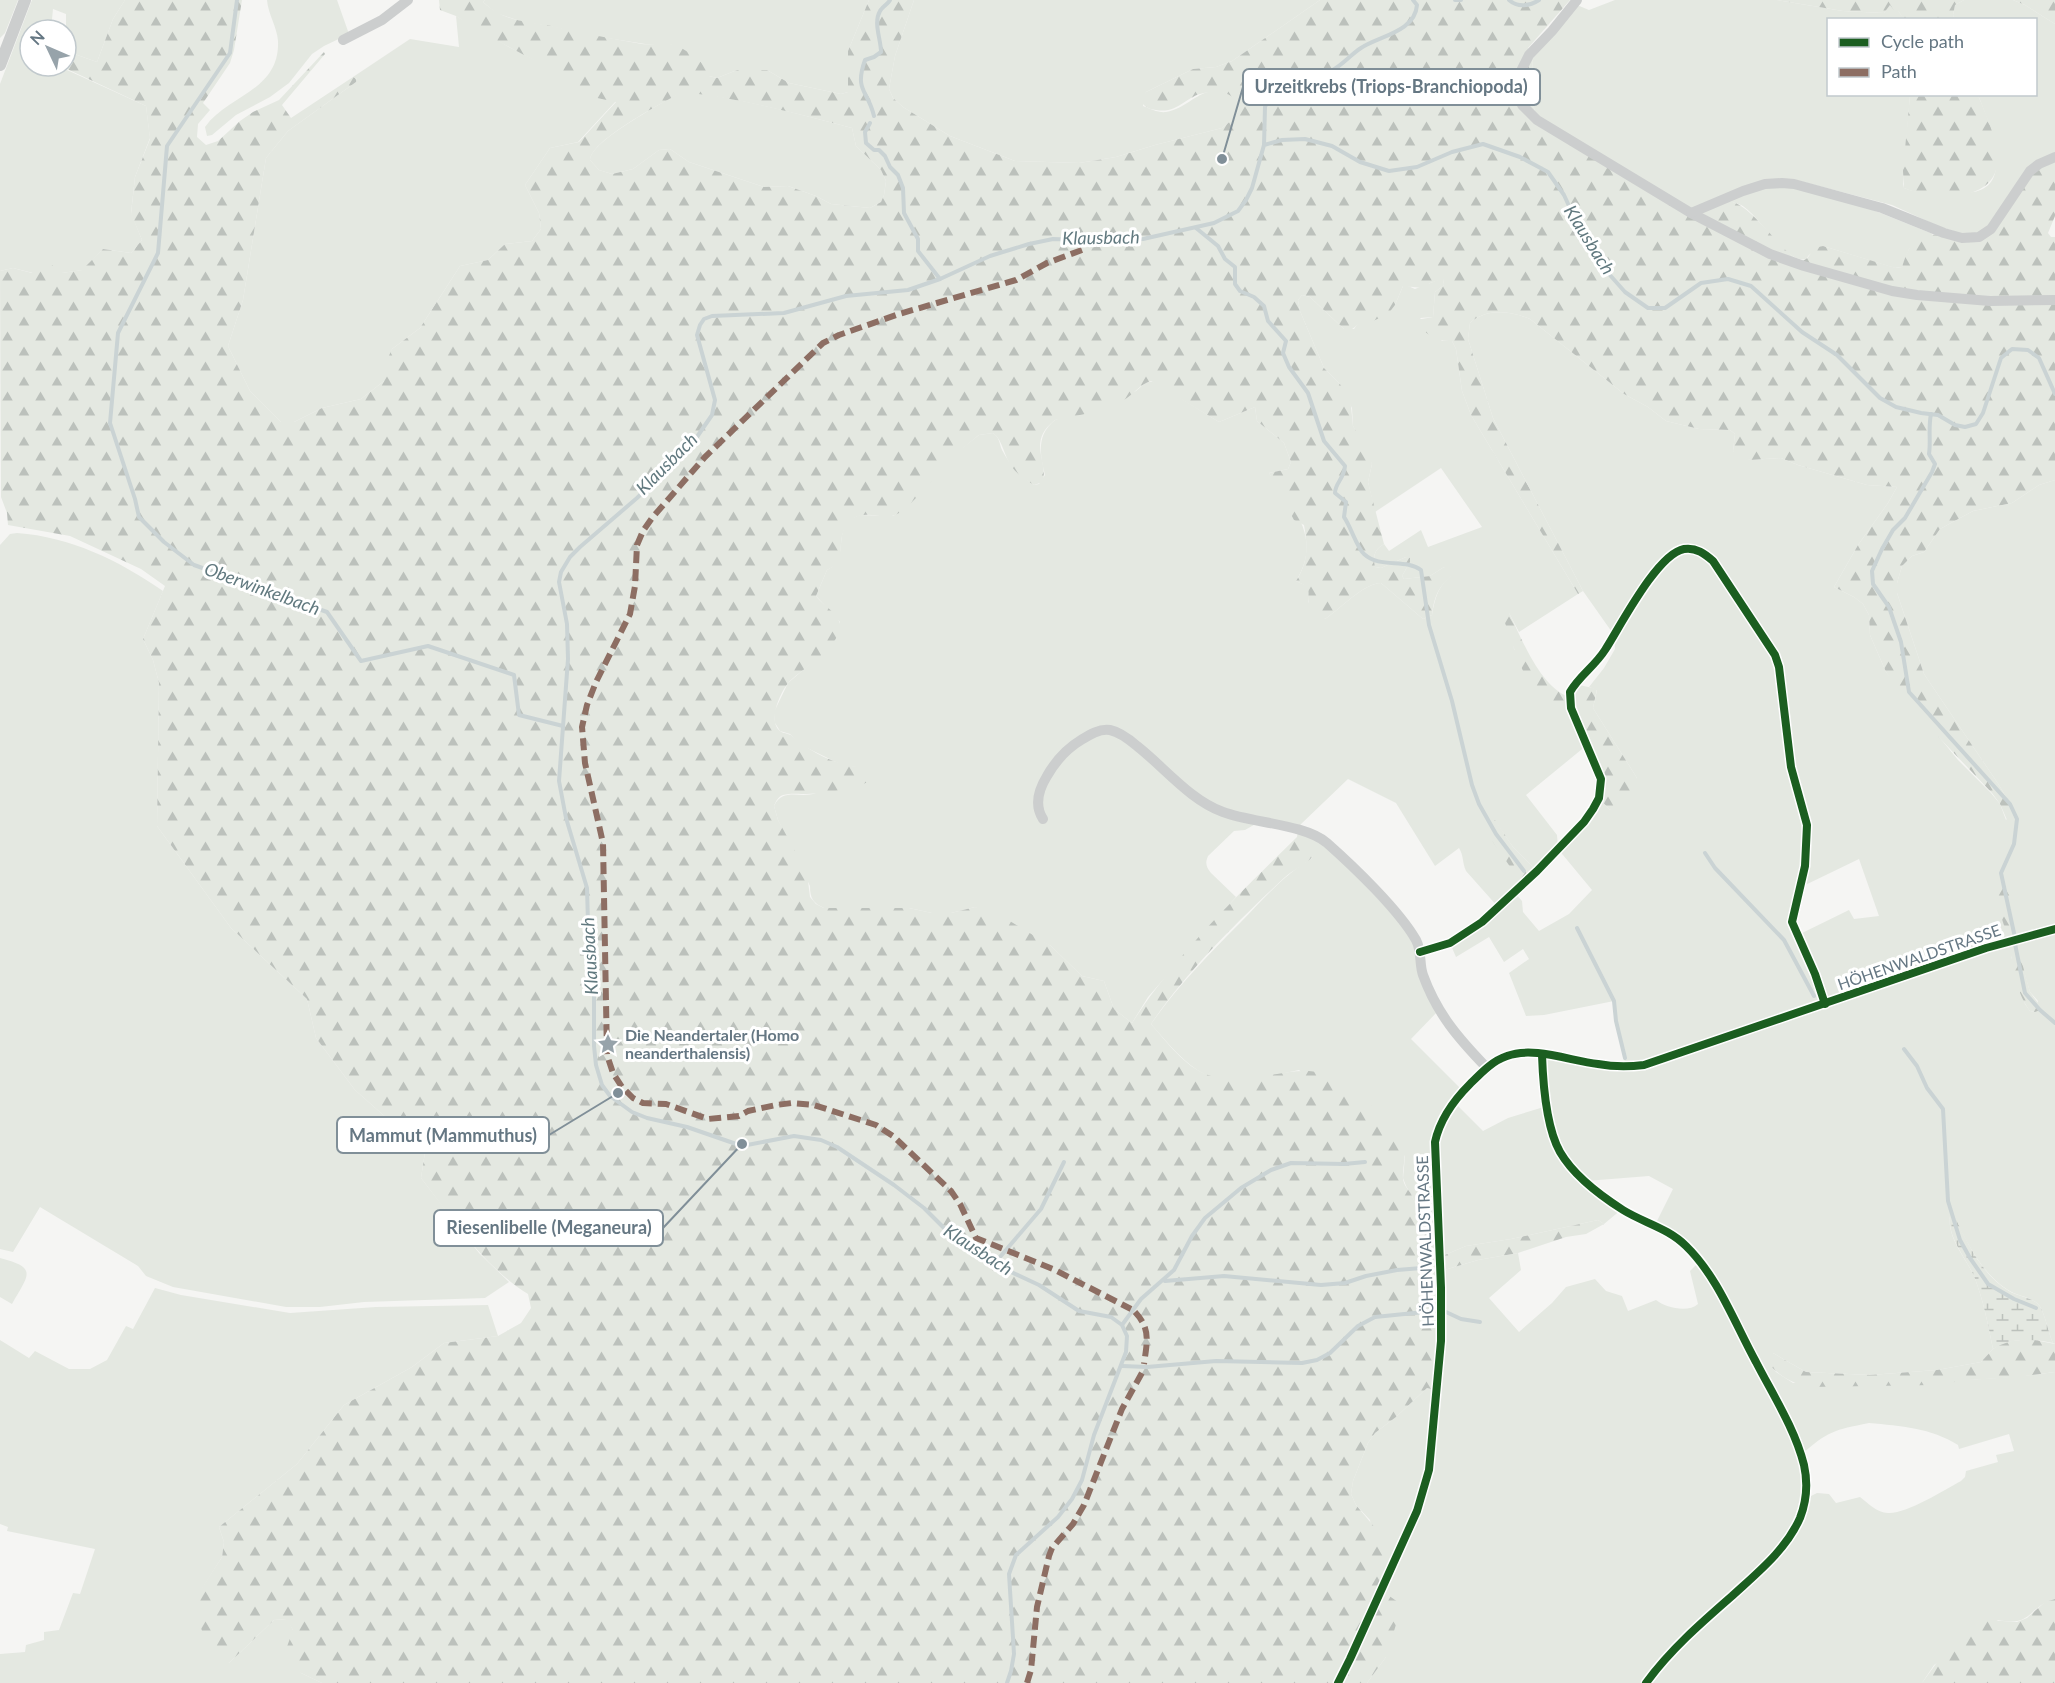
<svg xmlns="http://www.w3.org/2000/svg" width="2055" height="1683" font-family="Lato,sans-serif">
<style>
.green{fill:#e4e8e1;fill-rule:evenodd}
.forest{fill:url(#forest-firs);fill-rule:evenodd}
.wetland{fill:url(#wetland-marsh)}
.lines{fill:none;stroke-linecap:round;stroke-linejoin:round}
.stream{stroke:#cad3d4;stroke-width:4}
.minor{stroke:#cccece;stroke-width:10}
.tertiary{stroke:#cccece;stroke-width:12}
.quiet{stroke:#8d6e63;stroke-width:6;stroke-dasharray:12 6;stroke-linecap:butt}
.cycleway-casing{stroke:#fff;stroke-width:11}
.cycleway{stroke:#1b5e20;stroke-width:8}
.labels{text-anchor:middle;stroke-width:6;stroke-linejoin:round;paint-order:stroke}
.street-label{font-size:16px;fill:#657783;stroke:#fff}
.poi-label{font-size:16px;font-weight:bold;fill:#657783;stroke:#fff;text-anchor:start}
.water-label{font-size:18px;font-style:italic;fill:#61797f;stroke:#fff}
.leader{fill:none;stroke:#808f98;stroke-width:2}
.callout-dot{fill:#808f98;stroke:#fff;stroke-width:2}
.callout{fill:#fff;stroke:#808f98;stroke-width:2}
.callout-label{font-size:18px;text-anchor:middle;font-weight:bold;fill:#657783}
</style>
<defs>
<pattern id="forest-firs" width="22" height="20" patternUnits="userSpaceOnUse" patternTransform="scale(1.5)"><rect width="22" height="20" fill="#e4e8e1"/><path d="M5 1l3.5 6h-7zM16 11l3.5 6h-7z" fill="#bcc1bc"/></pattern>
<pattern id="wetland-marsh" width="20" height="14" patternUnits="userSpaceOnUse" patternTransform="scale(1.5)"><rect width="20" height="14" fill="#e4e8e1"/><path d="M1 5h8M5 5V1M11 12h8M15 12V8" fill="none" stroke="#bcc1bc"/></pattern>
</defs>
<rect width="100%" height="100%" fill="#f5f5f3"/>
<g class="green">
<polygon points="0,0 18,0 5,33 0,38"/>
<polygon points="32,0 125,0 113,19 97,62 66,51 66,14 53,9 51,30 30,30 30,66 65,66 67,70 146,106 150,138 135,177 131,213 142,240 131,253 103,249 83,270 62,273 33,273 13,268 0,271 0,84"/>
<path d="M267 0H337L349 34 324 46 312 54 289 83 270 97 236 115 212 135 207 136 205 127C228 95 280 91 278 41 277 27 268 14 267 0Z"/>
<polygon points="485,0 869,0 848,51 848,92 841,94 789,83 767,70 737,70 717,78 709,76 673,45 645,44 594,36 549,26 523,22 496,13 483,2"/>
<path d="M914 0H1320L1232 61 1216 67 1193 69 1146 92 1143 106C1150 109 1159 113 1166 112 1194 107 1204 77 1237 99L1239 110 1233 119 1222 128 1155 145 1116 157 1079 163 1015 161 950 136 903 107 893 98 889 89 895 56Z"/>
<path d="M1615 0H1777L1843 11 1884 13 1890 5 1899 12 1904 19 1828 20V94L1910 95 1903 184 1904 188C1920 195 1937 192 1955 192 1961 192 1968 193 1973 192 2017 185 1987 118 1978 95L2036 94V20L1955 19 1953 15 1955 5 1964 0H2013L2025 5 2055 24V153L1984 231 1974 234H1963L1938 226 1892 205 1792 179 1690 209 1536 115 1530 94 1533 58 1577 5 1589 10Z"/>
<polygon points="456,16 509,47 616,101 578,142 550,148 525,185 539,213 541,229 532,241 505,244 488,260 460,266 420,328 392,349 384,381 361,399 322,408 294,422 281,422 250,391 228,346 243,300 266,158 288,131 356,82 357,79 353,77 410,39 459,47"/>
<path d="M682 91C740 98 796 113 852 128L856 146 881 170 886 181 884 195 881 202 870 208 831 204 816 196 788 186 764 187 689 162 670 149 659 150 633 169 612 174 599 170 590 160C591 140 664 103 682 91Z"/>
<path d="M1783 186 1858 204 1933 234 1909 249 1902 267 1895 268 1823 246 1809 255 1806 259C1786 265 1760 215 1741 205 1737 203 1732 202 1727 201L1761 188Z"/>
<path d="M1443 278 1444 285 1435 292 1433 317 1420 318 1442 341H1452L1456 349 1462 391 1471 415 1578 594 1519 632 1509 613 1514 649 1571 708 1587 745 1526 795 1557 835 1558 848 1599 798 1610 810 1637 778 1593 708 1597 690 1589 687 1604 668 1615 649 1614 635 1583 591 1493 418 1468 339 1470 323C1486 308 1511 311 1530 319L1624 394 1648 407 1666 421 1699 429 1730 430 1735 434 1733 451 1750 460 1781 458 1798 465 1867 485 1897 487 1888 503 1858 545 1834 587 1854 597 1863 604 1869 615 1870 635 1886 672 1958 760 1991 793 2000 804 2006 820 2014 811 1999 785 1924 674 1897 593V583L1902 566 1912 556 1924 552 1940 529 1973 511 2012 503 2039 485 2055 480V1344L2053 1343C2049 1335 2044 1309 2038 1304 2031 1297 2017 1296 2008 1290 1981 1273 1968 1243 1953 1216H1950C1947 1238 1966 1258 1974 1276 1983 1299 1988 1324 1993 1349L1981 1362 1937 1370 1870 1375 1806 1372 1773 1353 1765 1358 1776 1372 1793 1383C1880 1381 1969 1384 2055 1372V1599C2027 1607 2033 1627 1998 1620L1934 1665 1922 1683H1367L1386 1657 1381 1590 1370 1520 1356 1505 1351 1494 1353 1481 1368 1443 1375 1433 1396 1417 1427 1388 1435 1390 1441 1271 1478 1260 1518 1253 1521 1270 1489 1298 1519 1332 1552 1303 1566 1287 1595 1279 1606 1291 1622 1296 1628 1311 1656 1300C1666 1308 1688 1313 1698 1304L1690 1271 1699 1262 1655 1225 1673 1189 1649 1176 1586 1181 1622 1209 1604 1224 1598 1220 1511 1239 1466 1246 1440 1257V1245L1430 1236 1412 1196 1406 1186 1403 1178 1405 1156 1299 1070C1271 1076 1233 1087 1206 1075 1184 1064 1167 1042 1151 1024 1177 987 1208 955 1240 923 1263 899 1284 875 1312 858L1316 834 1415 938 1439 1010 1411 1039 1463 1091 1454 1102 1483 1131 1508 1118 1547 1106 1542 1055 1626 1067 1616 1021 1614 1001 1544 1015 1526 1016 1509 973 1529 959 1523 949 1504 962 1489 937 1456 957 1450 943 1498 907 1466 871C1462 862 1464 856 1459 848L1435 866 1396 803 1348 779 1300 825 1259 822 1245 830 1234 831 1208 856C1205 863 1206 867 1211 873L1236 897 1148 997 1132 1023 1114 1009 1104 981 1082 976 1051 946 975 907 951 913H932L909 908H824C813 903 810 898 810 886L778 820 774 806C783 787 800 799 816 793 829 788 843 775 856 767L844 766 801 745 790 734 780 731 775 723 774 712 788 683 825 651 840 622 816 596 827 570C853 558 828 526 860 515L893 516 898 513 956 453 979 435 993 433C1000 438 999 443 1002 450 1010 465 1020 476 1034 485L1039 484 1045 475C1040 455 1036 435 1055 420L1136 391C1143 385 1147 379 1156 383L1219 422 1255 407 1257 421 1284 443 1291 462 1288 469 1269 473C1293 509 1323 537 1296 581L1307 586 1310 590 1308 602 1325 619C1340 609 1364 583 1381 583L1423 619 1432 615C1435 598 1438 586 1452 575L1444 567 1430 576 1404 579 1402 576 1410 562 1406 557 1381 568 1375 567C1373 556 1374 550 1384 544L1389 551 1421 530 1428 547 1482 527 1441 468 1375 512 1368 482 1372 464 1353 426 1352 408 1339 383 1324 368 1300 311 1298 300 1302 295 1310 297 1344 329H1354L1359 322 1395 305 1403 286H1408L1415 289ZM1495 821 1513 847 1537 871 1558 849 1592 890 1569 914 1539 931 1523 912 1522 901 1514 892 1522 884ZM1859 859 1879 916 1854 919 1849 910 1798 935 1792 917 1799 888ZM2011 956 2025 975 2030 992 2038 1001 2035 1012 2030 1011 2025 1004ZM1869 1423C1901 1426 1931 1428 1958 1445L1959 1449 2009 1434 2014 1451 1996 1455 1998 1462 1966 1471 1965 1477 1961 1481C1944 1490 1907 1514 1888 1513 1877 1513 1868 1503 1860 1497L1836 1503 1829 1494 1817 1493 1807 1498 1801 1455C1828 1431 1834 1430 1869 1423Z"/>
<path d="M17 533C71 537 118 560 163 591L143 639 153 660 159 683 157 826 231 928 307 999 316 1038 355 1090 425 1152 421 1178 479 1253 509 1282 485 1298 364 1302 320 1307H286L173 1287 146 1276 138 1266 40 1207 13 1252 0 1249V545L10 534Z"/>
<path d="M0 1258C39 1268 28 1275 12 1304L0 1297Z"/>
<polygon points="155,1288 181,1295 290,1313 376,1307 488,1305 498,1336 444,1343 412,1367 344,1405 297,1464 219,1527 224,1542 222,1557 193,1603 229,1663 274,1620 287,1619 293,1630 301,1673 322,1683 0,1683 0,1654 25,1652 26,1645 44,1640 44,1632 59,1630 73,1593 80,1594 95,1549 7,1531 8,1527 0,1524 0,1340 29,1358 35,1351 69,1369 90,1369 107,1360 126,1326 133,1329"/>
</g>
<g class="forest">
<path d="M125 0H242L234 50 230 63 203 103 210 110 198 124 197 137 206 145 218 141 240 121 253 112 279 100 324 52 325 54 282 105 291 118 353 77 357 79 356 82 288 131 266 158 243 300 228 346 250 391 281 422H294L322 408 361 399 384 381 383 369 392 349 420 328 460 266 488 260 505 244 532 241 541 229 539 213 525 185 550 148 579 142 616 102 588 96 543 65 477 30 456 16 440 10 439 0H485L483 2C506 23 527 21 556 27 584 33 612 39 642 44 652 45 664 42 674 45 687 49 698 60 708 68L709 76 717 78 737 70H767L789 83 841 94 848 92V51L869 0H914L895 56 889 89 893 98 903 107 950 136 1015 161 1079 163 1116 157 1155 145 1222 128 1233 119 1239 110 1236 99C1227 92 1216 90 1204 93 1186 96 1178 114 1156 110 1148 109 1144 107 1141 100L1146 92 1193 69 1216 67 1232 61 1320 0H1570L1528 48 1533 58 1530 94 1536 115 1682 213C1693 210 1717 201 1727 201 1754 201 1791 271 1806 259 1809 257 1812 251 1814 248L1823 246 1896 268 1902 267C1904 261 1906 254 1909 249 1924 225 1957 237 1980 240L2035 170 2055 160V216L2048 233 2051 237H2055V480L2039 485 2012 503 1973 511 1940 529 1924 552 1912 556 1902 566 1897 583V593L1924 674 1999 785 2014 811 2016 823 2007 820 2000 804 1992 793 1908 705 1886 672 1870 635 1869 615 1863 604 1854 597 1834 587 1858 545 1888 503 1897 487 1867 485 1798 465 1781 458 1750 460 1738 457 1733 451 1735 434 1730 430 1699 429 1666 421 1648 407 1624 394 1530 319C1511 311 1486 308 1470 323L1468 339 1493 418 1583 591 1578 594 1471 415 1462 391 1456 349 1452 341C1435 342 1429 335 1416 324V320L1433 317 1435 292 1444 285 1443 279 1430 283 1423 288 1403 286 1395 305 1388 314 1371 322C1360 318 1359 326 1350 330L1344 329 1310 297 1302 295 1298 300 1300 311 1324 368 1339 383 1350 397 1353 426 1368 451 1372 464 1368 482 1384 544C1374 550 1373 556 1375 567L1381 568 1406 557 1410 558V562L1402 576 1404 579 1430 576 1444 567 1449 569 1453 575C1438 586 1434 598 1432 615L1423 619 1381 583C1364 583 1340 609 1325 619L1315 615 1309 608C1306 591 1315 589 1296 581 1308 562 1308 547 1304 525L1294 520 1269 473 1288 469 1291 462 1284 443 1257 421 1255 407 1219 422 1151 381C1140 384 1133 395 1124 400 1104 412 1077 415 1055 420 1027 442 1048 459 1043 482L1034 485C1026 480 1018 475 1012 467 1004 457 1003 440 993 433 989 434 983 434 979 435 976 437 972 441 968 444 942 464 925 494 899 513 886 522 867 509 854 518 836 531 844 547 838 564L827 570 816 596C823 606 842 615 840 628 837 648 804 668 790 681 781 690 767 721 780 731 784 734 789 733 792 736 817 757 840 766 872 769L875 771 876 776C864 789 825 793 807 794 800 794 790 793 783 795 778 797 776 801 774 806L778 820 807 873 810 897 816 904 824 908H909L932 913H951L975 907 995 912 1051 946 1082 976 1104 981 1114 1009 1132 1023C1177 953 1238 895 1297 837L1298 830 1316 834C1316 842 1318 850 1313 856 1306 865 1292 870 1284 878 1238 921 1186 972 1151 1024 1167 1042 1185 1067 1208 1075 1251 1091 1298 1056 1337 1079 1357 1090 1396 1125 1403 1147 1407 1158 1402 1167 1403 1178 1403 1184 1408 1189 1411 1194 1418 1207 1421 1224 1430 1236 1432 1239 1437 1242 1440 1245V1257L1466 1246 1511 1239 1598 1220 1604 1224 1586 1234 1566 1237 1518 1253 1478 1260 1441 1271 1435 1390 1427 1388 1396 1417 1375 1433 1368 1443 1353 1481 1351 1494 1356 1505 1386 1541 1395 1560 1381 1590 1402 1605 1386 1657 1367 1683H322L301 1673 284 1655 293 1630 286 1619 274 1620 229 1663 210 1653 192 1603 222 1557 224 1542 219 1527 297 1464 344 1405 412 1367 444 1343 498 1336 521 1323 531 1308 528 1294C483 1266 453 1219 421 1178L425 1152 355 1090 316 1038 307 999 231 928 157 826 159 683 153 660 143 639 165 586 141 569 70 536 8 525 7 513 1 497 0 271 13 268 32 273 42 257 62 273 82 270 103 249 131 253 142 240 131 214 135 177 150 139 146 106 67 69 65 66 66 51 97 62 113 19ZM682 92C739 98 795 113 852 128L856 146 881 170 886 181 884 195 881 202 870 208 831 204 816 196 788 186 764 187 689 162 670 149 659 150 633 169 612 174 599 170 590 160C592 139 663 103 682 92Z"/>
<polygon points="1777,0 1964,0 1955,5 1953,15 1955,19 1904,20 1899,12 1894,10 1890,5 1884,13 1843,11"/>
<polygon points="2013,0 2055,0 2055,24 2025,5"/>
<path d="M1910 95H1978C1985 112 2001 148 1997 166 1990 204 1931 199 1904 188L1903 171Z"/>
<path d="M1509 613C1522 639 1540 687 1569 697L1575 684 1597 689 1593 708 1637 778C1634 794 1626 804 1610 810L1599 798 1601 788 1571 708C1563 708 1551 710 1544 705 1528 693 1510 637 1503 617Z"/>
<polygon points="1495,820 1513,847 1537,871 1522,884 1484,829"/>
<path d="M2001 866H2004L2006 872 2018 929 2014 933 2008 934C1999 919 1996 886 1996 868Z"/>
<path d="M2015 946 2018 948 2030 992 2041 1007 2040 1010 2035 1012 2030 1011C2018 995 2011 968 2011 948Z"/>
<path d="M2029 1339 2055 1344V1372L2018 1377 1969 1380 1933 1385 1808 1387C1789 1382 1777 1374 1764 1359L1767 1353H1773L1806 1372 1870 1375 1937 1370 1981 1362 1993 1349 2003 1342Z"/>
<polygon points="2055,1599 2055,1683 1922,1683 1943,1654 1975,1626 1988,1620 2017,1622 2027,1618 2045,1602"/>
</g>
<path class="wetland" d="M1950 1216H1954C1968 1243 1981 1274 2009 1291 2017 1296 2031 1297 2038 1304 2044 1309 2049 1335 2053 1343 2031 1339 2012 1337 1993 1349 1988 1324 1983 1299 1974 1276 1966 1258 1947 1237 1950 1216Z"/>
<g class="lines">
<g class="stream">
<polyline points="237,0 230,53 167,146 158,253 118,333 110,423 135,499 139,517 164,542 194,565 327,612 361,661 428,646 514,675 519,715 563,726"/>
<polyline points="1455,0 1461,0"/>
<path d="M1509 0C1518 8 1530 6 1539 0"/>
<path d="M874 116C868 90 854 91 865 60L874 57 881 52C881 39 873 23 880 11 882 7 888 4 890 0"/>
<polyline points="870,123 865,132 866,143 874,150 879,150 885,156 890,167 898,175 903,188 904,213 918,239 918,251 940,279"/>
<path d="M1264 145 1265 107 1270 96C1290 87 1312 81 1331 71 1343 65 1350 55 1361 48 1379 36 1415 32 1417 5L1413 0"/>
<path d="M1196 228 1218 246 1225 259 1235 267V284L1240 291 1254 297 1264 306 1268 321 1286 341 1283 353 1289 367 1308 393 1324 441 1345 466C1344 479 1335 483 1335 493L1346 502 1344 517C1351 527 1357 548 1364 554 1380 569 1405 558 1421 570L1429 625 1452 701 1472 785 1479 804 1496 834 1524 871"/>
<path d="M1931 414C1928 428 1931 441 1929 454L1935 464 1932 472 1905 518 1893 530 1882 549 1872 571 1873 584 1889 607 1901 642 1909 692 2010 804 2017 819 2014 844 2001 873 2014 933"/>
<polyline points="1705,853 1715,868 1784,940 1814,996"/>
<polyline points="1577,928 1614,1001 1616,1021 1625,1058"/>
<polyline points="2015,944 2025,993 2040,1010 2055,1023"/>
<polyline points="1904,1049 1917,1066 1927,1088 1943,1109 1948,1201 1960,1240 1970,1258 1988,1284 2014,1299 2036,1308"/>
<polyline points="994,1264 1041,1209 1064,1162"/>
<polyline points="1165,1281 1224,1276 1321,1285 1345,1283 1366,1276 1397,1270 1422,1268"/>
<polyline points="1446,1312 1461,1319 1480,1322"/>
<polyline points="1122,1325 1141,1299 1174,1270 1192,1236 1205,1218 1241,1188 1271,1170 1291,1163 1344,1164 1365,1162"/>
<polyline points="1122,1366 1147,1367 1216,1361 1302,1363 1317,1360 1330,1353 1358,1326 1375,1317 1434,1311"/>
<polyline points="1007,1683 1011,1671 1014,1654 1009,1574 1016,1555 1058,1517 1072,1499 1082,1480 1094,1435 1126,1352 1127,1336 1122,1325 1111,1317 1079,1311 1039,1285 994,1264 957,1241 924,1208 894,1185 837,1147 821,1140 794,1136 742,1146 687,1127 647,1118 632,1112 610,1096 602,1085 596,1065 594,1046 594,992 588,923 587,888 566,818 559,781 568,659 567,624 559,582 561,572 570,557 580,547 637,498 690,447 712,415 715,400 697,335 700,325 704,319 712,316 784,313 846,296 908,290 940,279 990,256 1029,244 1053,239 1103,241 1143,239 1214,223 1238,211 1246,200 1252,188 1264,145 1282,140 1305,139 1332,146 1360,162 1389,171 1417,167 1452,152 1483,144 1520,157 1548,172 1564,195 1580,230 1601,265 1625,292 1648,308 1665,308 1701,283 1728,279 1751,286 1802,332 1837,355 1880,398 1896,407 1921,413 1938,415 1955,425 1965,427 1976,424 1983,413 2001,358 2012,349 2028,350 2039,358 2055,394"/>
</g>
<g class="minor">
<polyline points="1577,0 1552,31 1529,55 1521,71 1519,92 1522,105 1537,120 1691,213 1770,254 1804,266 1892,291 1917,295 1990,301 2055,300"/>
<polyline points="343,40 382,20 408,0"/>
<polyline points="1691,213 1743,191 1765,184 1782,183 1794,184 1882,208 1944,233 1962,238 1979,237 1991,229 2030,171 2039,164 2055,157"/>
<path d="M1043 819C1034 805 1039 789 1047 776 1055 762 1066 749 1081 740 1089 735 1100 728 1110 730 1120 732 1130 740 1137 746 1165 768 1190 800 1223 812 1252 823 1305 824 1327 843 1353 866 1399 910 1416 940 1422 951 1419 964 1423 975 1437 1014 1459 1039 1487 1068"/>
<path d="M1420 952 1450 943 1482 922 1537 871 1584 822 1593 809 1599 798 1601 779 1571 708 1570 692C1579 676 1595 666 1605 650 1620 627 1657 554 1684 549 1696 547 1705 554 1713 561L1775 655 1779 667 1791 767 1807 825 1805 866 1792 922 1815 974 1825 1004"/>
<path d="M1542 1055C1543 1084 1546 1127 1560 1152 1574 1176 1601 1196 1623 1210 1644 1223 1668 1228 1686 1246 1718 1277 1735 1324 1756 1362 1773 1395 1795 1429 1804 1465 1808 1483 1807 1500 1800 1518 1786 1550 1757 1573 1732 1596 1701 1623 1670 1650 1646 1683"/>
<path d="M1338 1683 1350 1659 1417 1511 1429 1470 1441 1341V1288L1435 1142C1440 1119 1454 1100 1470 1084 1481 1073 1492 1061 1507 1056 1533 1046 1571 1061 1598 1064 1614 1067 1628 1067 1644 1065L1986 948 2055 929"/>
</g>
<polyline class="tertiary" points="0,65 25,0"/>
<g class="quiet">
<polyline points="1082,250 1047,263 1016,280 899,314 839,335 823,343 705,457 652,518 643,531 637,545 635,586 630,614 596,682 587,705 582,727 585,763 603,843 607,1055 613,1073 622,1087 633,1098 643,1103 666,1104 708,1119 739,1116 748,1111 776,1105 792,1103 814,1105 876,1125 893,1136 951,1191 960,1204 976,1238 1053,1269 1131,1309"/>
<path d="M1135 1312C1151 1329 1147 1342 1144 1364"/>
<polyline points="1027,1683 1031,1670 1037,1607 1049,1556 1052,1548 1073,1524 1084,1505 1122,1409 1143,1371"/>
</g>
<defs>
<g id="cycleway">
<path d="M1420 952 1450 943 1482 922 1537 871 1584 822 1593 809 1599 798 1601 779 1571 708 1570 692C1579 676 1595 666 1605 650 1620 627 1657 554 1684 549 1696 547 1705 554 1713 561L1775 655 1779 667 1791 767 1807 825 1805 866 1792 922 1815 974 1825 1004"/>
<path d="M1542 1055C1543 1084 1546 1127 1560 1152 1574 1176 1601 1196 1623 1210 1644 1223 1668 1228 1686 1246 1718 1277 1735 1324 1756 1362 1773 1395 1795 1429 1804 1465 1808 1483 1807 1500 1800 1518 1786 1550 1757 1573 1732 1596 1701 1623 1670 1650 1646 1683"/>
<path d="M1338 1683 1350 1659 1417 1511 1429 1470 1441 1341V1288L1435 1142C1440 1119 1454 1100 1470 1084 1481 1073 1492 1061 1507 1056 1533 1046 1571 1061 1598 1064 1614 1067 1628 1067 1644 1065L1986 948 2055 929"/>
</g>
</defs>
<use href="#cycleway" class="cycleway-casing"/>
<use href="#cycleway" class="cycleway"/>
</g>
<defs>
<symbol id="sight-bare" viewBox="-9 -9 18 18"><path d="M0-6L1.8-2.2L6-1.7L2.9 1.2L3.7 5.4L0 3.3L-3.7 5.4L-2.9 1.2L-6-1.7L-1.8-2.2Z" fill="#97a3aa" stroke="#fff" stroke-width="2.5" paint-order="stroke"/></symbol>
</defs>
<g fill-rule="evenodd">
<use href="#sight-bare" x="593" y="1029" width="30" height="30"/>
</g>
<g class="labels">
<g class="street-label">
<text transform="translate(1919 957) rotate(-19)" y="6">HÖHENWALDSTRASSE</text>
<text transform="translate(1425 1241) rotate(-92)" y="6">HÖHENWALDSTRASSE</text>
</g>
<g class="poi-label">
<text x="625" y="1041">Die Neandertaler (Homo<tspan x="625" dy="18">neanderthalensis)</tspan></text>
</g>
<g class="water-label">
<text transform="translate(1101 238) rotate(-1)" y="6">Klausbach</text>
<text transform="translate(1589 240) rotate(58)" y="6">Klausbach</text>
<text transform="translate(667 464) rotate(-45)" y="6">Klausbach</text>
<text transform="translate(262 589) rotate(20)" y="6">Oberwinkelbach</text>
<text transform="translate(590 956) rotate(-93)" y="6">Klausbach</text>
<text transform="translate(978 1250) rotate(33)" y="6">Klausbach</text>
</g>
</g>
<path class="leader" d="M1222 159L1243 87M618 1093L549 1135M742 1144L663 1228"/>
<g class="callout-dot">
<circle cx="1222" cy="159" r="6"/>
<circle cx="618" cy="1093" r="6"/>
<circle cx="742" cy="1144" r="6"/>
</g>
<g class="callout">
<rect x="1243" y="69" width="297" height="36" rx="6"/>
<rect x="337" y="1117" width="212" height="36" rx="6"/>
<rect x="434" y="1210" width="229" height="36" rx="6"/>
</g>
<g class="callout-label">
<text x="1391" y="93">Urzeitkrebs (Triops-Branchiopoda)</text>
<text x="443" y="1142">Mammut (Mammuthus)</text>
<text x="549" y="1234">Riesenlibelle (Meganeura)</text>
</g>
<rect x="1827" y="18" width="210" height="78" fill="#ffffff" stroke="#c1c9cd" stroke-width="1.5"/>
<rect x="1839" y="38" width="30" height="9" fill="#1b5e20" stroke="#c1c9cd" stroke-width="1.5"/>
<text x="1881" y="48" font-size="18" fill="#657783">Cycle path</text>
<rect x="1839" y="68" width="30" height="9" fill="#8d6e63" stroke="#c1c9cd" stroke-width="1.5"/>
<text x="1881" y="78" font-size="18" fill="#657783">Path</text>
<g transform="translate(48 48) rotate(314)"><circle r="28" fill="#ffffff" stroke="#c1c9cd" stroke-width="1.5"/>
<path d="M0-4.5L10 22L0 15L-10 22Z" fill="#97a3aa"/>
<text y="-9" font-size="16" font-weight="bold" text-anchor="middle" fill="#657783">N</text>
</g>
</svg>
